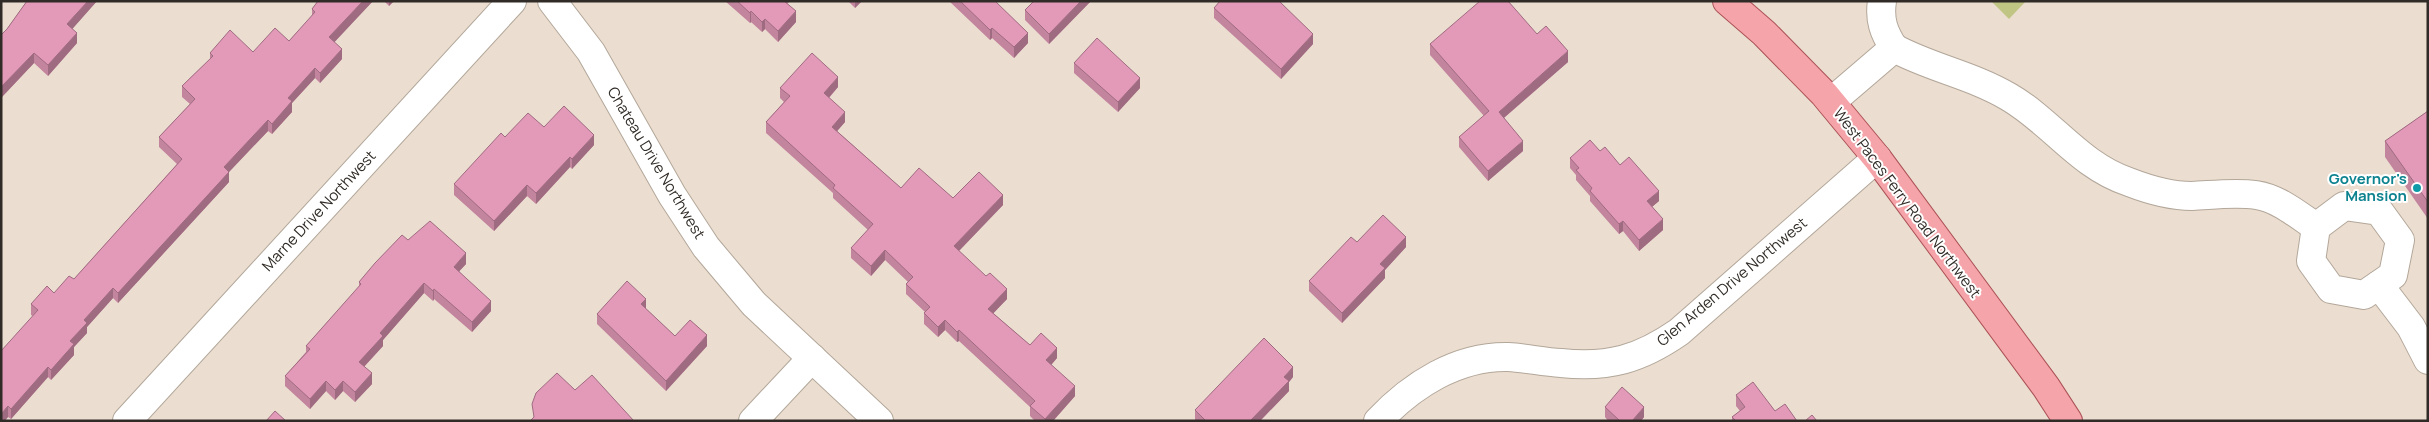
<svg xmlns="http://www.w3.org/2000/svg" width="2429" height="422" font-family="Manrope,sans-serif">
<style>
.park{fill:#c1c584}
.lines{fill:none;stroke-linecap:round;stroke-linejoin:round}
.minor-casing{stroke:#b3a79a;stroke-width:30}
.major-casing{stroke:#ac5256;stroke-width:30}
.minor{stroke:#fff;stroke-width:28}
.major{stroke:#f5a4a9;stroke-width:28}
.wall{fill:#c3849e}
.shaded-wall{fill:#9f6b81}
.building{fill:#e399b8;stroke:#9f6b81}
.culture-dot{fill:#0f9aa8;stroke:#fff;stroke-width:2}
.labels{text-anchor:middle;stroke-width:4;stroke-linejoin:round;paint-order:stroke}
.street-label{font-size:15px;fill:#302b26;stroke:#fff}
.culture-label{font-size:15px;font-weight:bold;fill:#0d838f;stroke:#fff;text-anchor:end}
</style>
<rect width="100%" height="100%" fill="#ebded0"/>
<polygon class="park" points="1991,1 2026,1 2009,19"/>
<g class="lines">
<defs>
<g id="minor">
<polyline points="552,1 591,52 672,195 706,247 754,304 879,421"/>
<path d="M1882 1C1879 20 1884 33 1894 48"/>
<path d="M1831 102 1894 48C1931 68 1972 75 2009 97 2052 122 2080 166 2129 182 2147 189 2172 196 2192 196 2213 195 2235 192 2256 195 2278 198 2298 215 2316 227"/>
<polygon points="2344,206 2379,211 2400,240 2393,275 2364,295 2331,289 2311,261 2316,227"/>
<polyline points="2379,285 2411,327 2428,360"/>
<polyline points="127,421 512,1"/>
<polyline points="753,421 812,358"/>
<path d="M1378 421C1412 385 1457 356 1508 357 1526 358 1543 362 1561 363 1609 368 1640 359 1679 332L1877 158"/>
</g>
<polyline id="major" points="1727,1 1764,33 1824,94 1877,158 2046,387 2068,421"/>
</defs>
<use href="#minor" class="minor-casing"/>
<use href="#major" class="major-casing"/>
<use href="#minor" class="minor"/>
<use href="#major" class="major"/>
</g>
<g class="wall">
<polygon points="27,1 97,1 72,29 77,43 48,76 34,63 1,98 1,35 7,29"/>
<polygon points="318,1 373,1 334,42 342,59 320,83 315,78 292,103 292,112 272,134 268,131 229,172 229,182 118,303 113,298 87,327 87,333 74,347 74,355 51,380 48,377 11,419 8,417 1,421 33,316 31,315 31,304 54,293 74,279 177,164 159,147 159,137 190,104 182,97 182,86 210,59 210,53 253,52 289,41 312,16 312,9"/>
<polygon points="384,1 394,1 389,6"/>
<polygon points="725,1 790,1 787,4 796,22 778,42 765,29 762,32 751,22 750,23"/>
<polygon points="848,1 862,1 855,8"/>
<polygon points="949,1 995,1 1028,43 1014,58 992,38 990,40"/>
<polygon points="1091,1 1049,44 1025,20 1025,10"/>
<polygon points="1214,8 1313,44 1281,79 1214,18"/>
<polygon points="1537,34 1568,62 1504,118 1523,151 1488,181 1459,147 1459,137 1484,116 1430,55 1430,44"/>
<polygon points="1074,63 1140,88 1118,112 1074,73"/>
<polygon points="838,87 829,98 845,122 837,131 901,188 953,198 1003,205 959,251 1007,299 993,313 1030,345 1057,358 1051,365 1075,396 1053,421 1035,421 1030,416 1030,407 959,341 957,342 945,330 938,337 924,324 924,313 925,312 906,294 906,284 908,282 885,260 871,276 851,258 851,248 868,230 833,198 833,193 766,133 766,122 784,102 780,98 780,88"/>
<polygon points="2428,111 2428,219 2385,157 2385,141"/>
<polygon points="544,127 594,145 572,169 570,167 536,204 527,196 494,231 454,195 454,184 505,137"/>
<polygon points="1600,151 1620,165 1659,201 1652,207 1663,230 1639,251 1623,231 1619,234 1590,201 1590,196 1576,180 1576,175 1570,168 1570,158"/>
<polygon points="408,240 466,264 459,271 491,311 472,332 434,299 433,301 424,293 383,340 383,346 364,367 372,384 355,402 343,391 335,400 326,391 310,409 285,386 285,376 306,352 306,346 359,287 359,282"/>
<polygon points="1357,242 1406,247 1385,270 1385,278 1342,323 1309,291 1309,281"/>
<polygon points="646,309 675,336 707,346 666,391 597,324 597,314"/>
<polygon points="1293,377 1289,382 1289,391 1260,421 1196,421 1195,420 1195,410"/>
<polygon points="1736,395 1775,411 1797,421 1732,421 1732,417 1740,411 1736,406"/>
<polygon points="1605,407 1644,417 1641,421 1608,421 1605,417"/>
</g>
<g class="shaded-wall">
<polygon points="88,1 97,1 67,35 67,24"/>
<polygon points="363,1 373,1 329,48 329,37"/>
<polygon points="389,1 394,1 389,6"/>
<polygon points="855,1 862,1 855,8"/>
<polygon points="1081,1 1091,1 1049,44 1049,34"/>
<polygon points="751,11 751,22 750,23 750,13"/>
<polygon points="796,11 796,22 778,42 778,31"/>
<polygon points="765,19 765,29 762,32 762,22"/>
<polygon points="992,28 992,38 990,40 990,30"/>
<polygon points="77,33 77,43 48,76 48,65"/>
<polygon points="1028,33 1028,43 1014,58 1014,47"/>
<polygon points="1313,34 1313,44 1281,79 1281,69"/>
<polygon points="342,49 342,59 320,83 320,73"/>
<polygon points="1568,51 1568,62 1499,122 1499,112"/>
<polygon points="34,53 34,63 1,98 1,87"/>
<polygon points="315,68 315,78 292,103 292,112 272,134 272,124 288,98"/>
<polygon points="838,77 838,87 824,103 824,93"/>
<polygon points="1140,78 1140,88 1118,112 1118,102"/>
<polygon points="845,112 845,122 832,137 832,127"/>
<polygon points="268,120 268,131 229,172 229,182 118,303 118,293 224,167"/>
<polygon points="594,135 594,145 572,169 572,159"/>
<polygon points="1523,141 1523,151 1488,181 1488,171"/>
<polygon points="570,157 570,167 536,204 536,193"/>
<polygon points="527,185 527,196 494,231 494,221"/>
<polygon points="1659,191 1659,201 1647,211 1647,201"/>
<polygon points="1003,195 1003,205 954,256 954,246"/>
<polygon points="1663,219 1663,230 1639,251 1639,240"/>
<polygon points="1623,221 1623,231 1619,234 1619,224"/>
<polygon points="1406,237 1406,247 1385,270 1385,278 1342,323 1342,313 1380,264"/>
<polygon points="885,250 885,260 871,276 871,266"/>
<polygon points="466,253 466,264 454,277 454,267"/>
<polygon points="424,283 424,293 383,340 383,346 359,372 359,362 380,333"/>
<polygon points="113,288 113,298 87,327 87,333 74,347 74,355 51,380 51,370 84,320"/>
<polygon points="434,289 434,299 433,301 433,291"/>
<polygon points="1007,289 1007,299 988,319 988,309"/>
<polygon points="646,299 646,309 641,304"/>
<polygon points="491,301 491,311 472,332 472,322"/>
<polygon points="945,320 945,330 938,337 938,327"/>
<polygon points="959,330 959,341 957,342 957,332"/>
<polygon points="707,335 707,346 666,391 666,381"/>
<polygon points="1057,348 1057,358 1046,371 1046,360"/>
<polygon points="48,367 48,377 11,419 11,409"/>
<polygon points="1293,367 1293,377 1289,382 1289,391 1260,421 1250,421 1284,377"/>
<polygon points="372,373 372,384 355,402 355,392"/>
<polygon points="326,381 326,391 310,409 310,399"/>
<polygon points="343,381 343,391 335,400 335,390"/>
<polygon points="1075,386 1075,396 1053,421 1045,421 1045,419"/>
<polygon points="8,406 8,417 5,421 1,421 1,414"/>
<polygon points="1644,407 1644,417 1641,421 1632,421"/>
</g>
<g class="building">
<polygon points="27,1 88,1 67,24 77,33 48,65 34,53 1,87 1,35 7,29"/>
<polygon points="318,1 363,1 329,37 342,49 320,73 315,68 288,98 292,101 272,124 268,120 224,167 229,172 118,293 113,288 84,320 87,323 70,341 74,344 51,370 48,367 11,409 8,406 1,414 1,351 38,310 31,304 47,286 54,293 69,276 74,279 182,159 159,137 195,99 182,86 213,56 210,53 230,30 253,52 275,28 289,41 315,12 312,9"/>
<polygon points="737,1 784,1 796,11 778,31 765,19 762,22 751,11 750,13"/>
<polygon points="960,1 995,1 1028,33 1014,47 992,28 990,30"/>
<polygon points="1034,1 1081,1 1049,34 1025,10"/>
<polygon points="1220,1 1256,1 1257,2 1258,1 1279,1 1313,34 1281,69 1214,8"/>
<polygon points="1480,1 1508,1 1537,34 1546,26 1568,51 1499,112 1523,141 1488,171 1459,137 1489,111 1430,44"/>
<polygon points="1097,38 1140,78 1118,102 1074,63"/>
<polygon points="812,53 838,77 824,93 845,112 832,127 901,188 919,168 953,198 979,172 1003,195 954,246 986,276 990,273 1007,289 988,309 1030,345 1041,333 1057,348 1046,360 1075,386 1045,419 1030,406 1035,401 959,330 957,332 945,320 938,327 924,313 930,307 906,284 913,277 885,250 871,266 851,248 873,224 833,188 835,185 766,122 790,96 780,88"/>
<polygon points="564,106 594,135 572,159 570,157 536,193 527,185 494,221 454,184 501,133 505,137 528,113 544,127"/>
<polygon points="2428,111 2428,202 2385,141"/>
<polygon points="1590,140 1600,151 1605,147 1620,165 1629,157 1659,191 1647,201 1663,219 1639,240 1623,221 1619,224 1590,191 1592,188 1576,170 1579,168 1570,158"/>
<polygon points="1383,215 1406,237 1380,264 1385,268 1342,313 1309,281 1351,237 1357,242"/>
<polygon points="430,221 466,253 454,267 491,301 472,322 434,289 433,291 424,283 380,333 383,336 359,362 372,373 355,392 343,381 335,390 326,381 310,399 285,376 310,349 306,346 361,284 359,282 375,263 402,235 408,240"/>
<polygon points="627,281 646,299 641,304 675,336 690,320 707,335 666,381 597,314"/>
<polygon points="1264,338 1293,367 1284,377 1289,381 1250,421 1206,421 1195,410"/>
<polygon points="557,373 575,390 592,375 634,421 530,421 534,417 532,404 536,393"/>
<polygon points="1753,382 1775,411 1785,404 1797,421 1736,421 1732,417 1745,407 1736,395"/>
<polygon points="1622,387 1644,407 1632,421 1620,421 1605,407"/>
<polygon points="275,411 286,421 266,421"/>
<polygon points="1812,415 1817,421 1805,421"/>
</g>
<circle class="culture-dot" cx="2417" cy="188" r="5"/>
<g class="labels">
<g class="street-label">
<text transform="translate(656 163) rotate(59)" y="5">Chateau Drive Northwest</text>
<text transform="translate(1907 203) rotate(53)" y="5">West Paces Ferry Road Northwest</text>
<text transform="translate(319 211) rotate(-47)" y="5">Marne Drive Northwest</text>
<text transform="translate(1732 282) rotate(-40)" y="5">Glen Arden Drive Northwest</text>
</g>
<g class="culture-label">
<text x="2407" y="184">Governor's<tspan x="2407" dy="17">Mansion</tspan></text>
</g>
</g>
<rect width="2429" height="422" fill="none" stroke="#302b26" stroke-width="5"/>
</svg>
